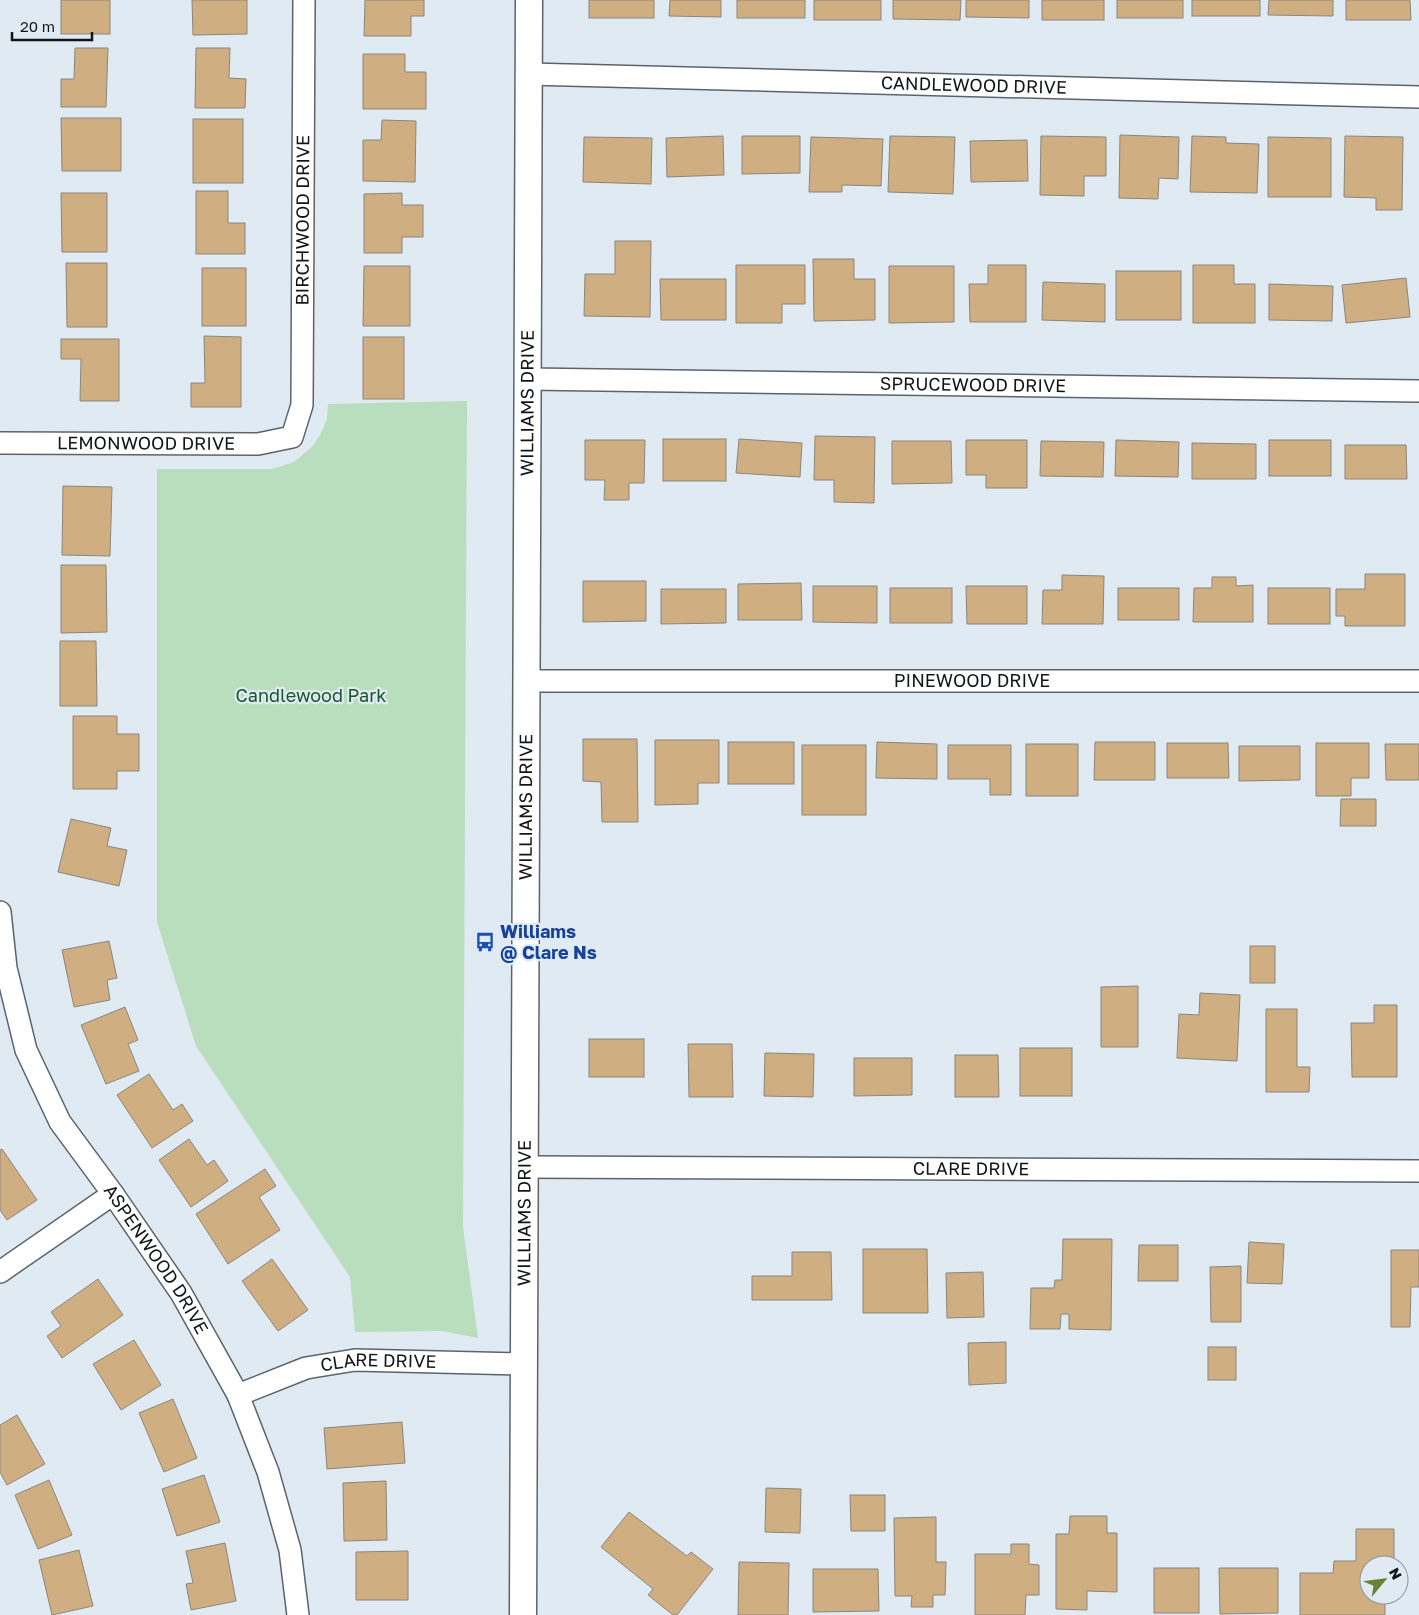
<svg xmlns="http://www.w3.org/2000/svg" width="1419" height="1615" font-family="'Golos Text',sans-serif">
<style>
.green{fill:#b9debd}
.building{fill:#cfaf82;stroke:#8c857c}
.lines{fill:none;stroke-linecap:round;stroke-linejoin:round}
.minor-casing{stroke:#5b646b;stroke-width:24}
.tertiary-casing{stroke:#5b646b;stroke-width:29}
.minor{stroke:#fff;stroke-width:21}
.tertiary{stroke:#fff;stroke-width:26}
.labels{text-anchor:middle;stroke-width:4.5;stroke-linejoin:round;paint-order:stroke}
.street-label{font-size:18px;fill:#121518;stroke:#e0eaf2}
.park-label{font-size:18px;fill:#175728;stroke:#e0eaf2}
.transit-label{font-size:18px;font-weight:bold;fill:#164399;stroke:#e0eaf2;text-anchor:start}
</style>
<rect width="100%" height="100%" fill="#e0eaf2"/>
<polygon class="green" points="467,401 463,1227 478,1338 442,1331 355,1332 350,1277 196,1046 157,922 157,469 272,469 294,462 312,447 321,433 327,419 328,404"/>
<g class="building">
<rect x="61" y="0" width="49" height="34"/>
<polygon points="192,0 247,0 247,34 193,35"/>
<polygon points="365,0 424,0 424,16 411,16 411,36 364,36"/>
<rect x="589" y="0" width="65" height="18"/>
<polygon points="670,0 721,0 721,17 669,16"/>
<rect x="737" y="0" width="68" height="18"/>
<rect x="814" y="0" width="67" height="20"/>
<polygon points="893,0 961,0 960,20 893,19"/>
<polygon points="966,0 1029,0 1029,18 966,17"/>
<rect x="1042" y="0" width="62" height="20"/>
<rect x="1117" y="0" width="66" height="18"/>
<rect x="1192" y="0" width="68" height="16"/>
<polygon points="1269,0 1333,0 1333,16 1268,15"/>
<polygon points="1346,0 1410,0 1411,20 1346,20"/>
<polygon points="75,48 108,48 106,107 61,107 61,79 74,79"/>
<polygon points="196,48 230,48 229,78 246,79 245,108 195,108"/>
<polygon points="363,54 405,54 405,72 426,72 426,109 363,109"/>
<polygon points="61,118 121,118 121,171 62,171"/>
<rect x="193" y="119" width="50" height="64"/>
<polygon points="382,120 416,121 415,182 363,181 363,140 381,140"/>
<polygon points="1120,135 1179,137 1178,179 1159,178 1158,199 1119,198"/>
<polygon points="723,136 724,175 667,177 666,138"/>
<polygon points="742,136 800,136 800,173 742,174"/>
<polygon points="890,136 955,137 953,194 888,192"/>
<polygon points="1041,136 1106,137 1106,176 1084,176 1084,196 1040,195"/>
<polygon points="1192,136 1226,137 1226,143 1259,144 1257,193 1190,192"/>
<polygon points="1345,136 1403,137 1402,210 1376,210 1376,198 1344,197"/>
<polygon points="584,137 652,138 651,184 583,182"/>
<polygon points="811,137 883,139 881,186 842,185 842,192 809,192"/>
<polygon points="1268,137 1331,138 1331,197 1268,197"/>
<polygon points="1027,140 1028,181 971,182 970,141"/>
<polygon points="196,191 228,191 228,223 245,223 245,254 196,254"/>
<polygon points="61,193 107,193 107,252 62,252"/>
<polygon points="402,193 402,205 423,205 423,237 402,237 402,253 364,253 364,194"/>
<polygon points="615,241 651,241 650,317 584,316 585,274 615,274"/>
<polygon points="813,259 854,259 854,279 875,279 875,320 814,321"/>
<polygon points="66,263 107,263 107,327 67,327"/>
<polygon points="736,265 805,265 805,304 782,304 782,323 736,323"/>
<polygon points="988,265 1026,265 1026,322 970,322 969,284 988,284"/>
<polygon points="1193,265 1234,265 1234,284 1255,284 1255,323 1193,323"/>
<polygon points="364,266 410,266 410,326 363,326"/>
<polygon points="889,266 954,266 954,322 889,323"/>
<rect x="202" y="268" width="44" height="58"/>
<rect x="1116" y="271" width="65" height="49"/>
<polygon points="1406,278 1410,317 1346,323 1342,285"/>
<polygon points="660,279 726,279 726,320 661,320"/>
<polygon points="1043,282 1105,284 1105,322 1042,320"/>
<polygon points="1269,284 1333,286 1332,321 1269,320"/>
<polygon points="204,336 241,337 241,407 191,407 191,383 205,383"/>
<rect x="363" y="337" width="41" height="62"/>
<polygon points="61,339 119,339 119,401 80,401 81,359 61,359"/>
<polygon points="815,436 875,437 874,503 834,502 834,480 814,480"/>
<rect x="663" y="439" width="63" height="42"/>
<polygon points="739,439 802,443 800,477 736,473"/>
<polygon points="585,440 645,440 644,483 629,483 629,500 604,500 605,480 585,480"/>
<polygon points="966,440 1027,440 1027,488 986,488 986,475 966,475"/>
<polygon points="1116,440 1179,442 1178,477 1115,476"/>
<rect x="1269" y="440" width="62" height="36"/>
<polygon points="892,441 951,441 952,483 892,484"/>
<polygon points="1041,441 1104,442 1103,477 1040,476"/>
<polygon points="1192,443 1256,444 1256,479 1192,479"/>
<polygon points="1345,445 1406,445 1407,479 1345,479"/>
<polygon points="63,486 112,487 110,556 62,555"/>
<polygon points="61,565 106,565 107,632 61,633"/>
<polygon points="1365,574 1405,574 1405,626 1345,626 1345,616 1336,616 1336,589 1365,589"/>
<polygon points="1062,575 1104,576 1103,624 1042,624 1043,590 1062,590"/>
<polygon points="1212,577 1236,577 1236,586 1253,585 1253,622 1193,622 1194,588 1212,588"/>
<polygon points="583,581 646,581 646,621 583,622"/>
<polygon points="801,583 802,620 738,620 738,584"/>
<polygon points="813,586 877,586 877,623 813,622"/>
<polygon points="966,586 1027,586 1027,624 967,624"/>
<rect x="890" y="588" width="62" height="35"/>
<rect x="1118" y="588" width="61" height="32"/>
<rect x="1268" y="588" width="62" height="36"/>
<polygon points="661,589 726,589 726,623 661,624"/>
<polygon points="60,641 96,641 97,706 60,706"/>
<polygon points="73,716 117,716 117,734 139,734 139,771 117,771 117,789 73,789"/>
<polygon points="583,739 637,739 638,822 602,822 601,782 583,781"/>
<polygon points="655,740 719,740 719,783 698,783 698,804 655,805"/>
<rect x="728" y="742" width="66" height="42"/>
<polygon points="877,742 937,744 937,779 876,778"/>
<polygon points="1095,742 1155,742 1155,780 1094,780"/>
<polygon points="1167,743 1228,743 1229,778 1167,778"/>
<polygon points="1316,743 1369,743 1369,778 1351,778 1351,796 1316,796"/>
<rect x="1026" y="744" width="52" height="52"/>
<polygon points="1385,744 1419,744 1419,780 1386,780"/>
<rect x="802" y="745" width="64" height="70"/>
<polygon points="948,745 1011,745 1011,795 990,795 990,779 948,779"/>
<polygon points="1239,746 1300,746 1300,780 1239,781"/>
<polygon points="1341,799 1376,799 1376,826 1340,826"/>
<polygon points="71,819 111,828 107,846 127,850 119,886 58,872"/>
<polygon points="109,941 117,978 107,980 110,1000 74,1007 62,950"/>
<rect x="1250" y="946" width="25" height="37"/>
<polygon points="1138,986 1138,1047 1101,1047 1101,987"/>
<polygon points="1200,993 1240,995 1237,1061 1177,1058 1179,1014 1199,1015"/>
<polygon points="1374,1005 1397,1005 1397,1077 1352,1077 1351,1023 1374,1023"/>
<polygon points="125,1007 138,1040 128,1044 139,1071 106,1084 81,1025"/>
<polygon points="1266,1009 1297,1009 1297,1067 1310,1067 1309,1092 1266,1092"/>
<rect x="589" y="1039" width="55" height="38"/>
<polygon points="688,1044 732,1044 733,1097 689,1097"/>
<rect x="1020" y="1048" width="52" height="48"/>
<polygon points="765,1053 814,1054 813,1097 764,1096"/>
<polygon points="955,1055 998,1055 999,1097 955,1097"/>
<polygon points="854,1058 912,1058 912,1095 854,1096"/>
<polygon points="149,1074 173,1110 182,1104 193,1121 152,1148 117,1095"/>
<polygon points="189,1139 207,1165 214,1160 228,1181 191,1207 159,1160"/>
<polygon points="2,1149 37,1200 7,1220 0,1210 0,1150"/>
<polygon points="265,1169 276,1186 259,1197 280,1230 228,1264 196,1214"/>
<polygon points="1063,1239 1112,1239 1111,1330 1069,1329 1069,1314 1061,1314 1060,1329 1030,1329 1031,1288 1054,1288 1055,1280 1062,1280"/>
<polygon points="1249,1242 1284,1244 1282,1284 1247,1283"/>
<polygon points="1139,1245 1178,1245 1178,1281 1138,1281"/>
<polygon points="863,1249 927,1249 928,1313 863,1313"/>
<polygon points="1391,1250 1419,1250 1419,1287 1411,1287 1410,1327 1391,1327"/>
<polygon points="792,1252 831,1252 832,1300 752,1300 752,1276 792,1276"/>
<polygon points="272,1259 308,1310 278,1331 242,1281"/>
<polygon points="1241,1266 1241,1322 1211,1322 1210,1267"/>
<polygon points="983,1272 984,1317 947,1318 946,1273"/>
<polygon points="98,1279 123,1315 62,1358 47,1336 61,1326 51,1312"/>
<polygon points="134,1340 161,1385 121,1410 93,1364"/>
<polygon points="1006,1342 1006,1383 969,1385 968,1343"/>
<rect x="1208" y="1347" width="28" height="33"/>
<polygon points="173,1399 197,1458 164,1472 139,1413"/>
<polygon points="17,1415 45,1464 7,1485 0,1472 0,1425"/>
<polygon points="402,1422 405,1463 327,1469 324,1428"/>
<polygon points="204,1475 220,1522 177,1536 162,1489"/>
<polygon points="49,1480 72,1535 38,1549 15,1495"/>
<polygon points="386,1481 387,1540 344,1541 343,1483"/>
<polygon points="766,1488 801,1489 800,1533 765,1532"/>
<polygon points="850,1495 885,1495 885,1531 851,1531"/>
<polygon points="629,1512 687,1556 691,1552 713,1569 677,1615 673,1615 648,1595 653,1589 601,1547"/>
<polygon points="1070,1516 1107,1516 1107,1533 1117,1533 1117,1592 1087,1591 1087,1610 1056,1609 1056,1534 1069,1534"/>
<polygon points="936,1517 936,1562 946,1562 945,1595 933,1595 933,1607 911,1607 912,1596 895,1596 894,1518"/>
<polygon points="1356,1529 1394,1529 1394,1565 1369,1565 1369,1595 1385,1595 1385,1615 1300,1615 1300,1573 1333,1573 1334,1561 1356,1561"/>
<polygon points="225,1543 236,1601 191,1610 186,1584 193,1583 186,1551"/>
<polygon points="1011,1544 1029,1544 1029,1564 1039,1565 1039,1595 1026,1595 1025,1615 975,1615 975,1554 1011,1554"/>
<polygon points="79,1550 93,1606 52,1615 39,1560"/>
<polygon points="408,1551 408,1600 356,1600 356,1552"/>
<polygon points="739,1562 789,1563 788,1615 738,1615"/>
<rect x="1154" y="1568" width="45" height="45"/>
<polygon points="1219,1568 1278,1568 1278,1613 1220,1614"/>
<polygon points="813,1569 878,1569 879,1611 813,1612"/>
</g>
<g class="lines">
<defs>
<g id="minor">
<path id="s1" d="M529 74 1419 97"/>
<path id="s2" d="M528 379 1419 391"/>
<path id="s3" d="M0 443 258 444 292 437 302 405 304 0"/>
<path id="s4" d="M526 681H1419"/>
<path id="s5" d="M0 912 6 968 26 1050 60 1122 113 1194 181 1293 238 1395 268 1472 290 1550 298 1615"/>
<path id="s6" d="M525 1167 1419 1171"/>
<polyline points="0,1272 113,1194"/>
<path id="s7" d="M238 1395 306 1368 355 1360 524 1364"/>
</g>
<g id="tertiary">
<path id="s8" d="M523 1615 529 0"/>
</g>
</defs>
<use href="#minor" class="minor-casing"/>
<use href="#tertiary" class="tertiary-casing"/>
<use href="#minor" class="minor"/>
<use href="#tertiary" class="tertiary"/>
</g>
<defs>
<symbol id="bus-bare" viewBox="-9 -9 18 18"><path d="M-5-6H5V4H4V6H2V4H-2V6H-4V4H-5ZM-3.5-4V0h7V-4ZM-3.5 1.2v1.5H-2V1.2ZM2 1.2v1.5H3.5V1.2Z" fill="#1a4fb4" stroke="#e0eaf2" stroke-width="2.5" paint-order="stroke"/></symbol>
</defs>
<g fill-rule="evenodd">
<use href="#bus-bare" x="471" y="928" width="28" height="28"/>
</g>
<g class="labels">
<g class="street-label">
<text dy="6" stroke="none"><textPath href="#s1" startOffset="445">CANDLEWOOD DRIVE</textPath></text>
<text dy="6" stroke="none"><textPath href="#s3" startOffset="511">BIRCHWOOD DRIVE</textPath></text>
<text dy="6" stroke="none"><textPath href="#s2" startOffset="445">SPRUCEWOOD DRIVE</textPath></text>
<text dy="6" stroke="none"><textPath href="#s8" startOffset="1212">WILLIAMS DRIVE</textPath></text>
<text dy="6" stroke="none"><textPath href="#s3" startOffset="146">LEMONWOOD DRIVE</textPath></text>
<text dy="6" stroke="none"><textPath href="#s4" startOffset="446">PINEWOOD DRIVE</textPath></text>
<text dy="6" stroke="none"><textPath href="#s8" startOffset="808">WILLIAMS DRIVE</textPath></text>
<text dy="6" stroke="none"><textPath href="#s6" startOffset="446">CLARE DRIVE</textPath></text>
<text dy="6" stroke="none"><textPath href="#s8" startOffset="402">WILLIAMS DRIVE</textPath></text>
<text dy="6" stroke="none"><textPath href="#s5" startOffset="388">ASPENWOOD DRIVE</textPath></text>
<text dy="6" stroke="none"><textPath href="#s7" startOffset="146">CLARE DRIVE</textPath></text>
</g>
<g class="park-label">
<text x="311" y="702">Candlewood Park</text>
</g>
<g class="transit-label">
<text x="500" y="938">Williams<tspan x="500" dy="21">@ Clare Ns</tspan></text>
</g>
</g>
<g transform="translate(1384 1580) rotate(61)"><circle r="24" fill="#e0eaf2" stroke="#8e959b"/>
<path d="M0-4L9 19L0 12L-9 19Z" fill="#6a8234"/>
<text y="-8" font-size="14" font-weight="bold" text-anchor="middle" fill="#121518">N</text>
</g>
<path d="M12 32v8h80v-8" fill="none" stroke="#121518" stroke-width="2.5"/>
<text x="20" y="32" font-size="15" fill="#121518" stroke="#e0eaf2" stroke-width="4" paint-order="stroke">20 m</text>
</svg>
